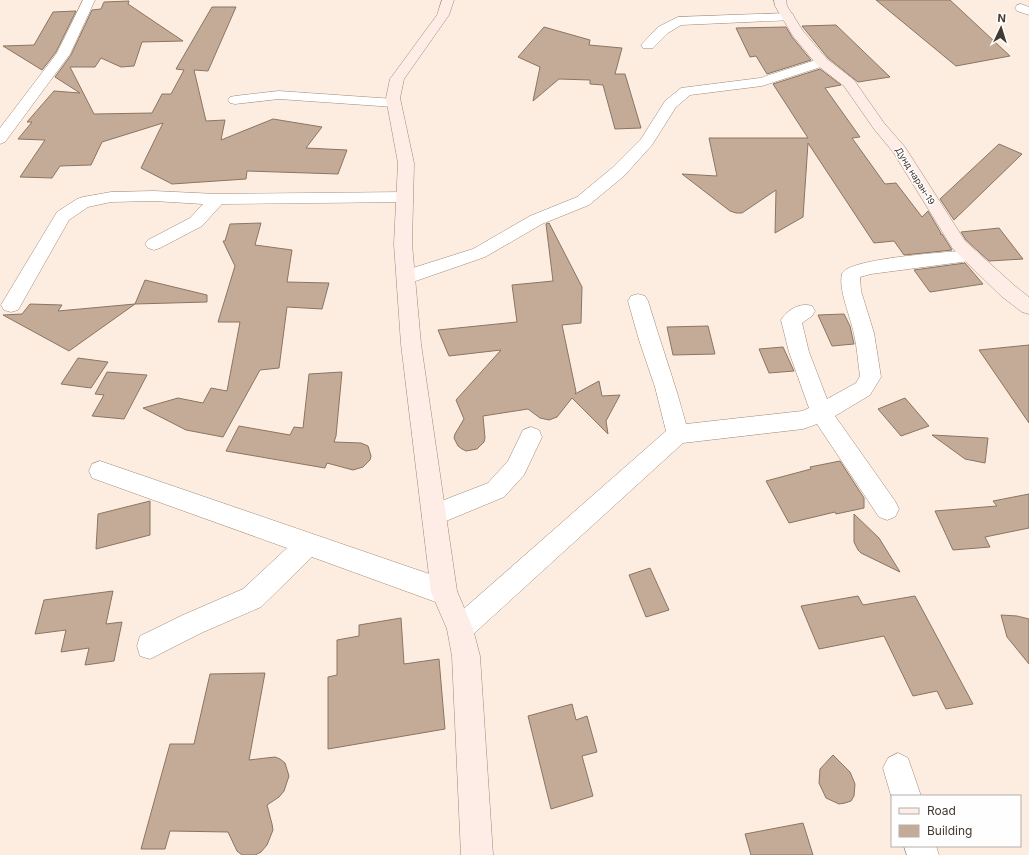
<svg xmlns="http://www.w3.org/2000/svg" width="1029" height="855" font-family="Inter,sans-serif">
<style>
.building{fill:#c3ab97;stroke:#8b7562}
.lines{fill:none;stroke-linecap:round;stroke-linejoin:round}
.street-casing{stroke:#a08976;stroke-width:1}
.secondary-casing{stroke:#a08976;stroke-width:1}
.street{fill:#fff;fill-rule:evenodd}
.secondary{fill:#feece7;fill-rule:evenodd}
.labels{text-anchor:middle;stroke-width:3;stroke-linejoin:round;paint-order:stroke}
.far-street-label{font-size:9px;fill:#433930;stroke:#fefefe}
</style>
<rect width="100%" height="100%" fill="#fdede1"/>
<g class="building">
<polygon points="876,0 950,0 1010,56 956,66"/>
<polygon points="129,1 128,4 183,41 142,42 134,66 121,67 101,58 95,67 70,67 94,114 152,113 162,94 171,94 184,70 176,69 212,7 236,7 208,71 194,70 206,121 225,120 221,140 273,119 322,127 306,148 347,150 338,174 247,171 246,179 172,184 141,168 163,123 102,142 91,165 60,166 52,178 20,177 45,140 18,139 32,122 27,122 54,91 80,93 55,77 71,55 92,10 101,9 104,2"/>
<polygon points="76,11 56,52 42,70 3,46 34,45 53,12"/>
<polygon points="836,25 890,77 858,82 828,58 802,26"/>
<polygon points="544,27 590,40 589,45 622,48 615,74 625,74 641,128 615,129 603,85 590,84 590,80 559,79 533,101 540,67 518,57"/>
<polygon points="786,27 792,37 811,60 767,74 756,56 750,57 736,28"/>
<polygon points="820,69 841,85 825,88 860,137 852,138 885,184 896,183 922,217 928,211 941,233 940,234 942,234 952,250 904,255 894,241 874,243 808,143 803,217 775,233 776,190 742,213 736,213 730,211 682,174 717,176 709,138 808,138 773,84"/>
<polygon points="999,144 1022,154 954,220 940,199"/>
<polygon points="261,223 255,245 292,250 287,282 329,283 322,309 287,307 279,368 260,370 223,437 186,430 143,408 178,398 203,403 211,388 227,391 240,322 218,322 235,266 223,241 225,241 230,224"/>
<polygon points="549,223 582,287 581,323 562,325 576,392 575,394 599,381 602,396 620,395 606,421 608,434 572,398 557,417 549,420 540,418 528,409 483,416 485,438 484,442 477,449 466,451 462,449 458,446 454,438 455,434 464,419 456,400 501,350 449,356 438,330 517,322 512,285 553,281 546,224"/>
<polygon points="999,228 1023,259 989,261 966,240 961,232"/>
<polygon points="965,263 983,284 930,292 914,270"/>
<polygon points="145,280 207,295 207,302 135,304"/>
<polygon points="30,304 62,305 58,311 135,304 69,351 3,315 22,314"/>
<polygon points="844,314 850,326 854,344 832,346 818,315"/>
<polygon points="708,326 715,354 673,355 667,327"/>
<polygon points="1029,345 1029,423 979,350"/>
<polygon points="783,347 794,371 769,373 759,349"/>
<polygon points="78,358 108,362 91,388 61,384"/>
<polygon points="107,372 147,375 124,419 92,416 104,395 95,394"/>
<polygon points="342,372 336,436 334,442 361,443 368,446 371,456 370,460 363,467 353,470 327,463 325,468 226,451 239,426 290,435 294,427 303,428 309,374"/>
<polygon points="905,398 929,426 901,436 878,409"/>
<polygon points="932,435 988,438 985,463 965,459"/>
<polygon points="840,461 864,498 864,508 836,514 835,512 789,523 766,481 811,469 810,467"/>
<polygon points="1029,494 1029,528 985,537 990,547 953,550 935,511 997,506 993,501"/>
<polygon points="150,501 150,535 96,549 98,514"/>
<polygon points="854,514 879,538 900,572 861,553 858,550 854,542"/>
<polygon points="650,568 669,610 646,617 629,575"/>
<polygon points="113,591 106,624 122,622 114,661 85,665 89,648 61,652 66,630 35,634 44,600"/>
<polygon points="858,596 863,605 915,596 973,704 946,709 937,691 913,696 884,636 819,649 801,606"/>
<polygon points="1001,615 1017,616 1029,619 1029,664 1007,637"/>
<polygon points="401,618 404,664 439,659 445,729 328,749 328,677 337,675 337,640 359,636 359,625"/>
<polygon points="265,673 249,760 275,757 280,759 285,763 289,776 284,791 279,797 267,805 272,824 273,830 267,845 261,852 255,855 242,855 237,851 228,832 170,831 165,849 141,849 170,744 194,744 210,674"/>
<polygon points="572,704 576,720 587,716 597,752 582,756 593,796 551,809 528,716"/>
<polygon points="833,755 850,772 855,784 854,796 851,801 845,803 839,804 826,798 819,783 820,769"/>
<polygon points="803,823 813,855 751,855 745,834"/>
</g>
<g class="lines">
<defs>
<g id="street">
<polygon points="83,0 95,0 70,54 5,142 0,144 0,128 57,53"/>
<polygon points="1021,4 1029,7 1029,15 1017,11 1015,8 1017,5"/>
<polygon points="788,13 793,14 794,17 793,20 681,25 668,33 653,48 643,48 641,45 658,27 678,17"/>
<polygon points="822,58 827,59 829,62 827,65 762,86 690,95 676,107 652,145 624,176 589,205 542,224 485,257 407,284 400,282 398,277 400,272 473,249 530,216 577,197 612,168 641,139 665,101 681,88 760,78"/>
<polygon points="279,91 394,99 399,100 401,103 399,106 394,107 279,99 235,104 230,103 228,100 230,97 235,96"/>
<polygon points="154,191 217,194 405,192 411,193 413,197 411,201 405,202 222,204 202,226 160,248 154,250 148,248 145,244 148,240 190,218 203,204 154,201 111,202 88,207 69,220 18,310 11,312 4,310 1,305 57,212 77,199 83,197 111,192"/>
<path d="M971 250 977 252 980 256 977 260 871 274 860 277 861 291 874 333 881 377 870 395 835 416 895 501 899 509 895 517 887 520 879 517 817 424 803 429 683 443 469 638 460 642 451 638 447 629 451 620 666 431 655 387 639 340 628 301 631 296 638 294 645 296 648 301C660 342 675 382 686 424L802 411 809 408 789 352 781 320C787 310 800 302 812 306L815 311 812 316 802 323 809 352 827 399 856 383 860 376C858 362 857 347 854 334 851 318 838 289 842 274 846 258 952 252 971 250Z"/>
<polygon points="531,427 539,430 542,437 524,475 504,497 434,526 426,523 422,515 426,507 488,483 508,461 523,430"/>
<polygon points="100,461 444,579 453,583 457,592 453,601 444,605 312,557 261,607 201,633 150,659 140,656 137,646 140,636 183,615 243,589 287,548 92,478 89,471 92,464"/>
<polygon points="898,753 908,758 921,796 892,796 892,799 883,768 888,758"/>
<polygon points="904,846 936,846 939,855 907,855"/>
</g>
<g id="secondary">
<polygon points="442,0 454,0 449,15 404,79 400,98 414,163 412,244 421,344 457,591 473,629 480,656 493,855 461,855 452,656 447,629 431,592 401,344 394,244 398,163 386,98 390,79 437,15"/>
<polygon points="774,0 786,0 787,6 803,31 827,59 854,80 884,123 905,147 965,241 1015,286 1029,297 1029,314 1022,312 1001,296 953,249 893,152 874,129 844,86 817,65 793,36 775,6"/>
</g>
</defs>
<use href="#street" class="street-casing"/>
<use href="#secondary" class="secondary-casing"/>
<use href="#street" class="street"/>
<use href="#secondary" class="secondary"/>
</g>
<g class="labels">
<g class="far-street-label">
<text transform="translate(915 176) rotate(58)" y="3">Дунд наран-19</text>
</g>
</g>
<rect x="891" y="795" width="130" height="52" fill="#fefefe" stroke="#b3afac"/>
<rect x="899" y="808" width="20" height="6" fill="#feece7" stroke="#b3afac"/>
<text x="927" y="815" font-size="12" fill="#433930">Road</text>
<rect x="899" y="825" width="20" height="12" fill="#c3ab97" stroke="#b3afac"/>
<text x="927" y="835" font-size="12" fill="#433930">Building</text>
<g transform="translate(1001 28) rotate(4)" stroke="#fefefe" stroke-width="3" paint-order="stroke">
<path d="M0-3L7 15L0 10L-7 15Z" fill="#433930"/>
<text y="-6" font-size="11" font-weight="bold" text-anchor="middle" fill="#433930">N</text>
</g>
</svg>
